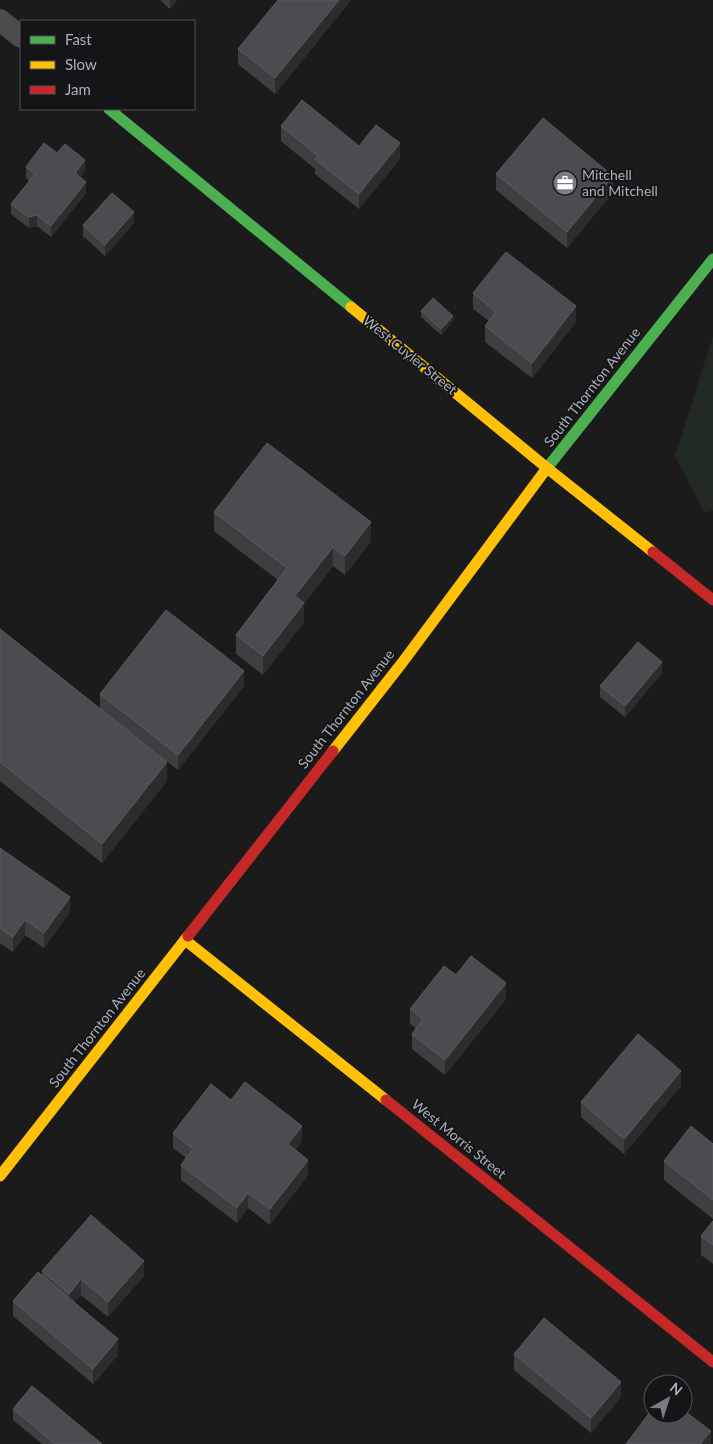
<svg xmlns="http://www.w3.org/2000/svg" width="713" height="1444" font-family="Lato,sans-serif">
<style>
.green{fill:#212923}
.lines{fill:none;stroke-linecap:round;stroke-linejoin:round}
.street{stroke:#4b4c4e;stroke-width:22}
.fast{stroke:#4caf50;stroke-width:11}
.slow{stroke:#ffc107;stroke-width:11}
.jam{stroke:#c62828;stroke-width:11}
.wall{fill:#3f3f42}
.shaded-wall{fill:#2c2c2d}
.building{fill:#4b4c4f;stroke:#5a5b60}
.labels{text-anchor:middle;stroke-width:4;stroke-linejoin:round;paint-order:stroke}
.poi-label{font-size:14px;fill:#adb0bc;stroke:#151517;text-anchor:start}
.street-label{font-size:14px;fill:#adb0bc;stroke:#151517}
</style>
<rect width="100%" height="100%" fill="#1b1b1b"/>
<polygon class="green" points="713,336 713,510 704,513 675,456"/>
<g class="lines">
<polyline class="street" points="0,20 21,37"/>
<g class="fast">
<polyline points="109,109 351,307"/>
<polyline points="547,468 713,259"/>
</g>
<g class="slow">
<polyline points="351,307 547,468 653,552"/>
<polyline points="333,751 402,663 547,468"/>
<polyline points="185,940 386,1100"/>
<polyline points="0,1176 188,936"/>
</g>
<g class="jam">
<polyline points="653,552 713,600"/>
<polyline points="188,936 333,751"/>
<polyline points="386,1100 713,1362"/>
</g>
</g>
<g class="wall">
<polygon points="160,0 177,0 170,9"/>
<polygon points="278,0 351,0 275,94 238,64 238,49"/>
<polygon points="281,126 359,146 400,159 359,209 315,174 315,169 281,141"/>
<polygon points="57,153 85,171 80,177 86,193 51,237 37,226 29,228 11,214 11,204 29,181 26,178 26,167"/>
<polygon points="496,174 613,192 567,248 496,190"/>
<polygon points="134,223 105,256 83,236 83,225"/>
<polygon points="473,293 576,322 532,378 485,342 485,326 489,321 473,309"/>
<polygon points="421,311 453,321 441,335 421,317"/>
<polygon points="214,512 371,541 345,575 333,566 304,604 304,622 263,675 236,654 236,635 278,580 214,531"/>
<polygon points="0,629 100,709 100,694 244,686 178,770 104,712 167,781 102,863 0,781"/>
<polygon points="662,673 625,717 600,697 600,686"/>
<polygon points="0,848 70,912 44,948 25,935 13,952 0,943"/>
<polygon points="456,975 506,999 445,1075 412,1049 412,1034 416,1028 410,1024 410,1009"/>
<polygon points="681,1086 624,1154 581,1117 581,1102"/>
<polygon points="231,1100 302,1141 295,1150 308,1175 270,1225 248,1208 237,1223 181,1180 181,1165 186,1158 173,1148 173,1133"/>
<polygon points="713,1144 713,1219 664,1180 664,1161"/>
<polygon points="713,1221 713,1264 701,1255 701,1236"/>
<polygon points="42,1271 144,1276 108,1317 81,1295 74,1302 118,1355 93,1384 13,1316 13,1301 42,1275"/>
<polygon points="514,1354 621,1397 591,1433 514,1370"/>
<polygon points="13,1409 102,1444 42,1444 13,1420"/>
</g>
<g class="shaded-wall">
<polygon points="170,0 177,0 170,9"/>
<polygon points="339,0 351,0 275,94 275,78"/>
<polygon points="400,143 400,159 359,209 359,194"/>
<polygon points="85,160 85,171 75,184 75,173"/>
<polygon points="613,176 613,192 567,248 567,232"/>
<polygon points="86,182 86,193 51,237 51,226"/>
<polygon points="134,212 134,223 105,256 105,245"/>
<polygon points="37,215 37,226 29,228 29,217"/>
<polygon points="576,306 576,322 532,378 532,363"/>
<polygon points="453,316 453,321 441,335 441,329"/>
<polygon points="371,522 371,541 345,575 345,556"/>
<polygon points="333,547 333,566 304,604 304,622 263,675 263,656 295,596"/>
<polygon points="662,662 662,673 625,717 625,706"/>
<polygon points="244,671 244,686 178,770 178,755"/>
<polygon points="167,762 167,781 102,863 102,844"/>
<polygon points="70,897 70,912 44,948 44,933"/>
<polygon points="25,920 25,935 13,952 13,937"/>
<polygon points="506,983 506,999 445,1075 445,1060"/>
<polygon points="681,1071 681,1086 624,1154 624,1139"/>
<polygon points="302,1126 302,1141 288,1159 288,1144"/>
<polygon points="308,1160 308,1175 270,1225 270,1209"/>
<polygon points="248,1193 248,1208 237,1223 237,1208"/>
<polygon points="144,1261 144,1276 108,1317 108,1302"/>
<polygon points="81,1279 81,1295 69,1309 69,1294"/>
<polygon points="118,1339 118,1355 93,1384 93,1369"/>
<polygon points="621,1382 621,1397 591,1433 591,1418"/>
<polygon points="711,1431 711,1444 701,1444"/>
</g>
<g class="building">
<polygon points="278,0 339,0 275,78 238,49"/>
<polygon points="302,100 359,146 376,125 400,143 359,194 315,159 318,156 281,126"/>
<polygon points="543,118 613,176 567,232 496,174"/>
<polygon points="44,143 57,153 65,144 85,160 75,173 86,182 51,226 37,215 29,217 11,204 35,174 26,167"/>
<polygon points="112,193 134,212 105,245 83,225"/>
<polygon points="506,252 576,306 532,363 485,326 496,312 473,293"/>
<polygon points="433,298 453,316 441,329 421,311"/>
<polygon points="267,443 371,522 345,556 333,547 295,596 304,603 263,656 236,635 287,568 214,512"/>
<polygon points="166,610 244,671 178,755 100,694"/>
<polygon points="0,629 167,762 102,844 0,762"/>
<polygon points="638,642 662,662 625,706 600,686"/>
<polygon points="0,848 70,897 44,933 25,920 13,937 0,928"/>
<polygon points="471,956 506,983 445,1060 412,1034 423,1019 410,1009 444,966 456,975"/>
<polygon points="638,1034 681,1071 624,1139 581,1102"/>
<polygon points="245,1082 302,1126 288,1144 308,1160 270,1209 248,1193 237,1208 181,1165 193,1149 173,1133 211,1084 231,1100"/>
<polygon points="691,1126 713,1144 713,1200 664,1161"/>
<polygon points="91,1215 144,1261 108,1302 81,1279 69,1294 42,1271"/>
<polygon points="713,1221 713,1245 701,1236"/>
<polygon points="38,1272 118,1339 93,1369 13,1301"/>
<polygon points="544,1318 621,1382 591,1418 514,1354"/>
<polygon points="32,1386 102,1444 55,1444 13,1409"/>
<polygon points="653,1408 653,1414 683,1414 683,1410 711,1431 701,1443 702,1444 626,1444"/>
</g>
<defs>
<symbol id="office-disc" viewBox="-11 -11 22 22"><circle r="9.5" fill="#7a7c84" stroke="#151517"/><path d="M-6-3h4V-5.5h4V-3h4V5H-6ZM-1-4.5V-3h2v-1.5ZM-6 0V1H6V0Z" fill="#fff"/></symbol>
</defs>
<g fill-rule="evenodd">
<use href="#office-disc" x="551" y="169" width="28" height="28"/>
</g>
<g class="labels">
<g class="poi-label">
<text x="582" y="180">Mitchell<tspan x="582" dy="16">and Mitchell</tspan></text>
</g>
<g class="street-label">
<text transform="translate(410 355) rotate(39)" y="5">West Cuyler Street</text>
<text transform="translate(592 387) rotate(-52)" y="5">South Thornton Avenue</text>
<text transform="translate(346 709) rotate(-52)" y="5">South Thornton Avenue</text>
<text transform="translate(97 1028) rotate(-52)" y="5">South Thornton Avenue</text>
<text transform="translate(459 1139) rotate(39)" y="5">West Morris Street</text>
</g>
</g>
<rect x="20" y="20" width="175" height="90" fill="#151517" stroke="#525359"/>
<rect x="30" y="36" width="25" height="8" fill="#4caf50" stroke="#525359"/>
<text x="65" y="45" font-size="15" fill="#adb0bc">Fast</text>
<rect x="30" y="61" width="25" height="8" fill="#ffc107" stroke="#525359"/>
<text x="65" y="70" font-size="15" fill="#adb0bc">Slow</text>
<rect x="30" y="86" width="25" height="8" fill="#c62828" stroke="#525359"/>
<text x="65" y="95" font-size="15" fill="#adb0bc">Jam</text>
<g transform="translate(668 1399) rotate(39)"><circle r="24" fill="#151517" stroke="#525359"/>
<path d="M0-4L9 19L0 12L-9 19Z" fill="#7a7c84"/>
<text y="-8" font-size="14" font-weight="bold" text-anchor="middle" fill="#adb0bc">N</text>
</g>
</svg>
